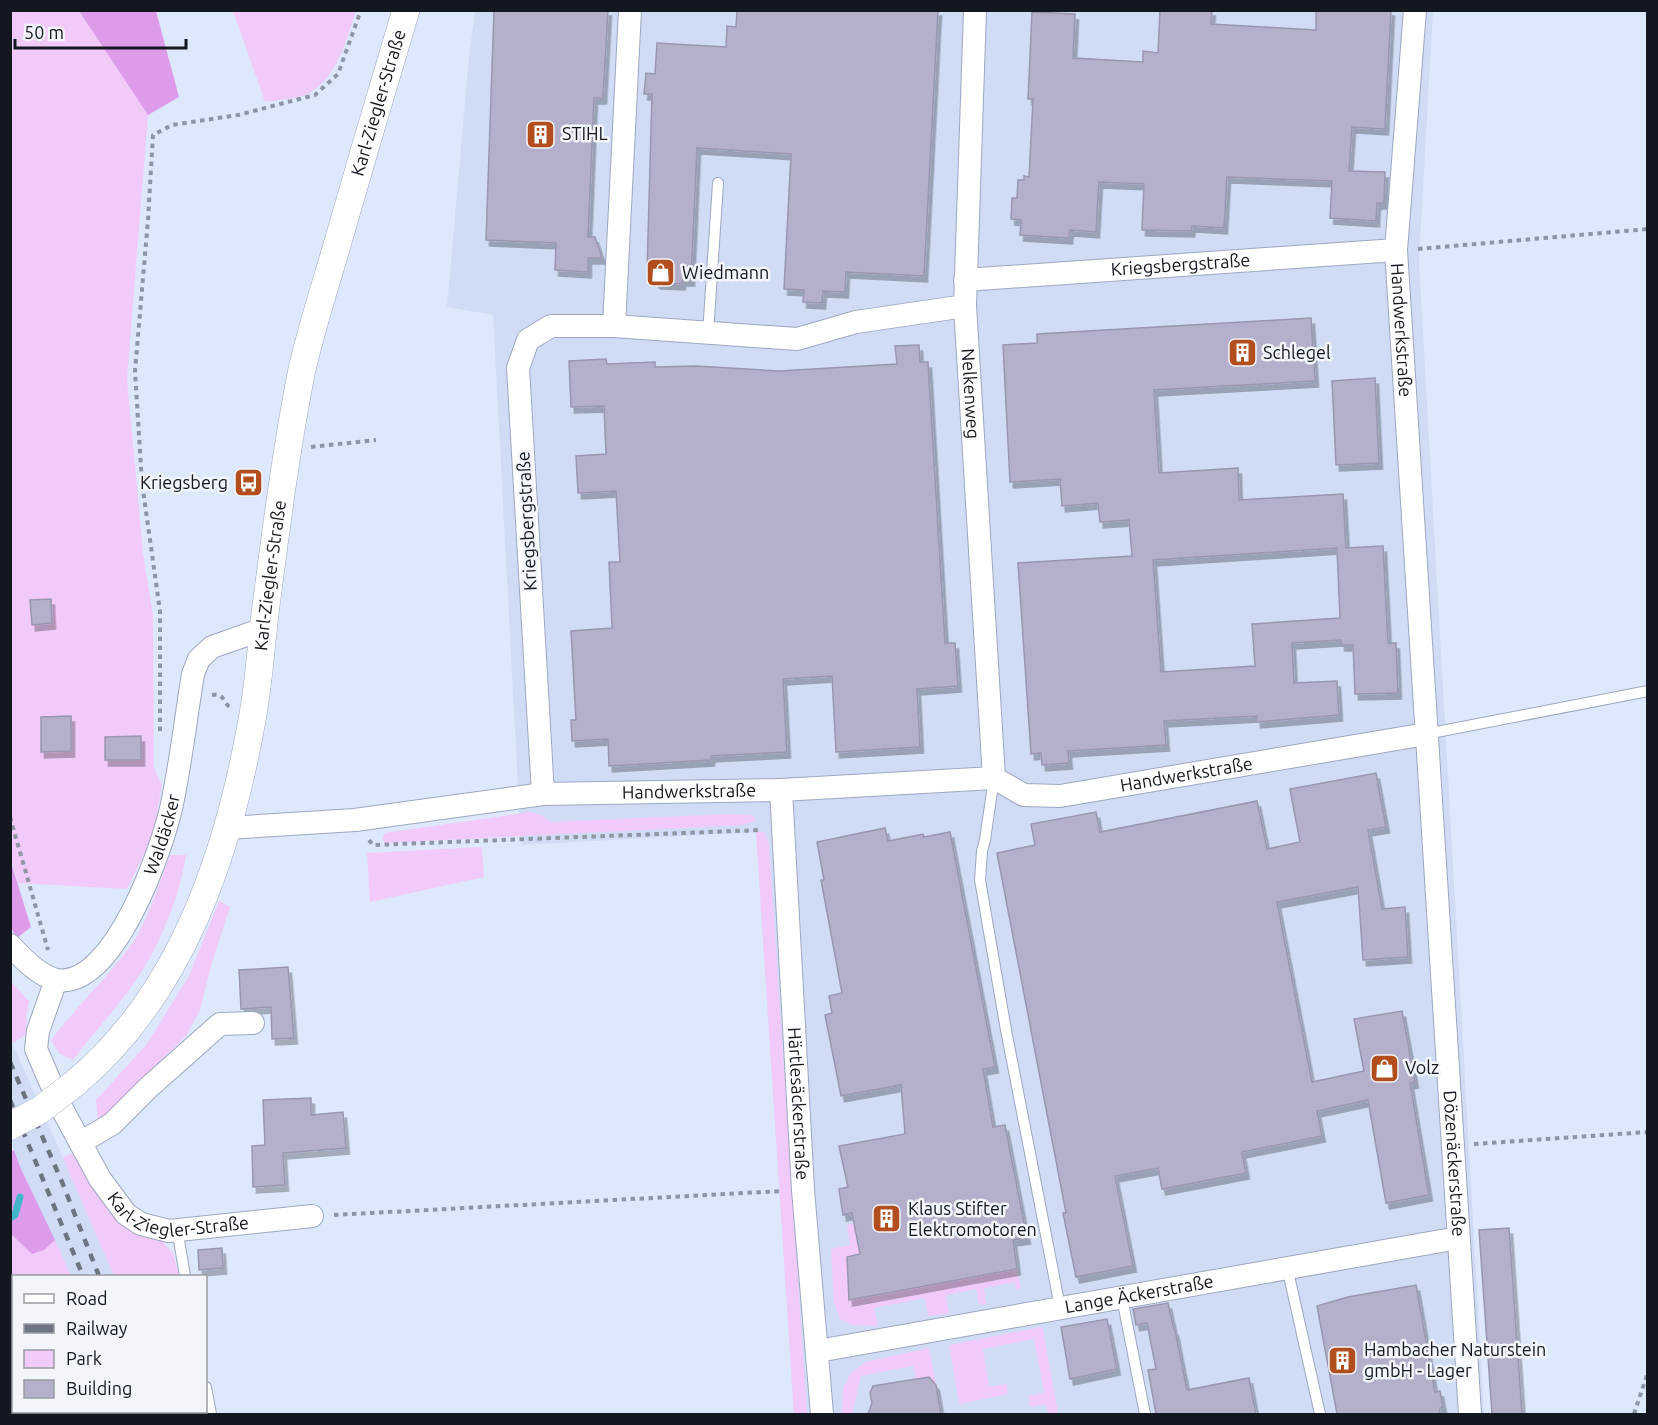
<svg xmlns="http://www.w3.org/2000/svg" width="1658" height="1425" font-family="Ubuntu,sans-serif">
<style>
.built{fill:#d0dcf6}
.green{fill:#f2cafa}
.forest{fill:#dd9bea}
.lines{fill:none;stroke-linecap:round;stroke-linejoin:round}
.stream{stroke:#43b5c8;stroke-width:7}
.building{fill:#b4afca;stroke:#9a96b0;stroke-width:1.5;fill-rule:evenodd;filter:url(#shadow)}
.service-casing{stroke:#9ca7c0;stroke-width:12}
.minor-casing{stroke:#9ca7c0;stroke-width:24}
.tertiary-casing{stroke:#9ca7c0;stroke-width:28}
.path{stroke:#8e95a5;stroke-width:4;stroke-dasharray:4.5 4.5;stroke-linecap:butt}
.service{stroke:#fff;stroke-width:10}
.minor{stroke:#fff;stroke-width:22}
.tertiary{stroke:#fff;stroke-width:27}
.rail{stroke:#6d7482;stroke-width:4.5;stroke-dasharray:8 8;stroke-linecap:butt}
.tertiary-bridge-casing{stroke:#9ca7c0;stroke-width:28;stroke-linecap:butt}
.tertiary-bridge{stroke:#fff;stroke-width:27}
.labels{text-anchor:middle;stroke-width:5;stroke-linejoin:round;paint-order:stroke}
.street-label{font-size:18px;fill:#13171f;stroke:#f2f5fa}
.poi-label{font-size:18px;fill:#13171f;stroke:#f2f5fa;text-anchor:start}
</style>
<defs>
<filter id="shadow"><feDropShadow dx="3.5" dy="6" stdDeviation="0" flood-color="#0004"/></filter>
</defs>
<rect width="100%" height="100%" fill="#dee8fd"/>
<g class="built">
<polygon points="475,11 1433,11 1419,261 1484,1414 794,1414 756,832 521,845 493,315 447,307 469,56"/>
<polygon points="10,1038 63,1158 114,1276 71,1276 21,1169 11,1140"/>
</g>
<g class="green">
<polygon points="10,11 79,11 148,115 127,379 143,553 153,615 154,768 162,785 153,835 127,889 18,883 11,859"/>
<path d="M233 11V10L356 11C346 41 336 84 302 96 291 99 277 100 265 102Z"/>
<polygon points="530,812 541,815 551,822 727,814 752,815 757,820 743,825 385,843 383,839 384,833"/>
<polygon points="756,832 764,832 769,844 807,1414 794,1414"/>
<polygon points="482,847 484,877 370,902 367,853"/>
<path d="M170 855H186C180 894 164 934 144 968 124 1001 96 1029 73 1060L60 1054 51 1040C76 1007 107 978 132 944 148 920 160 882 170 855Z"/>
<polygon points="219,901 230,907 211,966 200,1010 186,1036 154,1068 130,1098 113,1113 98,1119 96,1100 146,1045 189,976"/>
<polygon points="10,980 29,1001 26,1017 27,1034 13,1043 10,1038"/>
<polygon points="73,1153 158,1236 173,1254 179,1276 114,1276 63,1158"/>
<polygon points="854,1223 860,1254 847,1257 849,1300 1017,1269 1021,1288 1016,1289 1015,1282 984,1288 986,1304 979,1305 976,1289 946,1295 949,1314 928,1316 925,1298 874,1308 878,1326 851,1325 840,1319 834,1303 831,1249 850,1245 847,1225"/>
<polygon points="10,1234 44,1250 55,1240 71,1276 14,1276 14,1412 120,1412 121,1414 11,1414"/>
<polygon points="1041,1327 1043,1329 1058,1414 1048,1414 1046,1404 1030,1407 1028,1396 1044,1393 1034,1339 983,1349 989,1387 1007,1384 1008,1394 959,1404 949,1345"/>
<polygon points="929,1348 936,1385 929,1377 916,1379 913,1366 861,1376 852,1414 842,1414 843,1389 850,1374 865,1362"/>
<polygon points="157,1412 202,1412 203,1414 158,1414"/>
</g>
<g class="forest">
<polygon points="79,11 156,11 179,97 148,115"/>
<polygon points="10,859 31,927 17,938 11,928"/>
<polygon points="14,1150 21,1169 55,1240 44,1250 32,1254 11,1234 10,1152"/>
</g>
<g class="lines">
<polyline class="stream" points="10,1218 15,1215 20,1197"/>
</g>
<g class="building">
<polygon points="494,10 608,10 603,98 594,98 588,237 595,237 602,258 588,258 588,272 555,270 556,243 486,240"/>
<polygon points="737,10 938,10 924,276 846,272 845,292 823,291 822,303 803,302 804,290 784,289 791,154 697,148 691,280 682,280 682,284 657,283 647,272 652,94 644,94 646,73 655,74 657,43 726,47 727,26 736,27"/>
<polygon points="1160,10 1212,10 1211,24 1316,30 1316,10 1391,10 1385,129 1352,127 1349,171 1385,172 1384,203 1377,203 1376,221 1330,218 1332,181 1227,177 1224,228 1192,226 1191,231 1142,230 1144,184 1099,182 1096,232 1070,230 1069,238 1020,235 1021,220 1011,219 1012,198 1017,198 1018,180 1024,180 1024,176 1029,177 1033,99 1028,99 1032,12 1075,14 1073,58 1143,62 1143,51 1158,53"/>
<path d="M1311 318 1315 381 1154 390 1159 473 1238 468 1239 500 1343 494 1346 548 1383 546 1388 643H1396L1398 693 1355 694 1353 645H1341V640L1292 643 1294 683 1337 681 1339 715 1257 722V716L1164 721 1166 745 1068 751 1069 763 1042 765 1041 753 1031 754 1018 563 1132 556 1129 520 1100 522 1098 503 1062 506 1060 479 1010 482 1003 345 1037 343V334ZM1337 548 1340 618 1252 624 1255 666 1161 672 1153 560Z"/>
<polygon points="919,345 920,362 928,362 945,643 955,643 958,686 917,689 920,747 836,752 832,676 783,679 787,752 711,756 711,760 609,766 608,739 572,741 571,720 576,720 571,631 612,628 609,562 620,562 616,491 578,493 576,456 606,454 604,406 571,407 569,361 606,359 607,364 655,362 655,367 696,366 779,371 897,364 895,346"/>
<polygon points="1375,378 1379,463 1336,465 1332,381"/>
<polygon points="51,599 52,623 32,625 30,600"/>
<polygon points="71,716 71,751 41,752 41,717"/>
<polygon points="141,736 141,760 105,760 105,737"/>
<polygon points="1376,773 1386,827 1368,830 1382,909 1405,907 1408,957 1363,960 1358,887 1277,902 1312,1082 1364,1071 1354,1019 1402,1011 1415,1082 1410,1083 1429,1195 1386,1203 1368,1100 1317,1111 1322,1136 1242,1152 1246,1173 1162,1189 1158,1168 1115,1176 1133,1266 1076,1277 1063,1213 1066,1213 997,853 1035,845 1031,824 1096,812 1100,832 1257,801 1267,849 1300,842 1290,789"/>
<polygon points="885,828 888,841 923,834 924,837 950,832 995,1067 983,1069 993,1127 1005,1125 1027,1238 1013,1240 1017,1269 849,1300 847,1257 860,1254 852,1213 843,1215 839,1189 848,1187 839,1146 905,1134 901,1085 841,1096 825,1015 832,1013 829,996 842,993 821,880 824,880 817,842"/>
<polygon points="288,967 294,1038 272,1039 271,1007 241,1009 239,970"/>
<polygon points="311,1098 311,1115 343,1112 346,1148 283,1153 285,1185 253,1187 252,1146 265,1145 263,1100"/>
<polygon points="1509,1228 1522,1414 1492,1414 1479,1230"/>
<polygon points="222,1248 223,1268 199,1270 198,1250"/>
<polygon points="1416,1285 1435,1392 1440,1391 1443,1407 1440,1408 1439,1414 1337,1414 1317,1306 1348,1297"/>
<polygon points="1168,1303 1174,1330 1175,1330 1187,1390 1249,1378 1256,1414 1156,1414 1148,1370 1156,1369 1147,1323 1136,1325 1133,1309"/>
<polygon points="1107,1319 1117,1369 1070,1379 1061,1327"/>
<polygon points="929,1377 936,1385 941,1414 868,1414 872,1403 870,1393 873,1386"/>
</g>
<g class="lines">
<defs>
<g id="service">
<polyline points="708,334 718,183"/>
<polyline points="1426,734 1648,691"/>
<polyline points="994,778 985,840 982,851 980,880 1006,1030 1060,1307"/>
<polyline points="171,1233 179,1240 185,1276"/>
<polyline points="1287,1267 1320,1414"/>
<polyline points="1122,1298 1145,1414"/>
<polyline points="206,1387 211,1414"/>
</g>
<g id="minor">
<path id="s1" d="M975 10 965 306 994 778"/>
<path id="s2" d="M1415 10 1396 250 1470 1414"/>
<path id="s3" d="M965 280 1396 250"/>
<polyline points="614,326 630,10"/>
<path id="s4" d="M781 790 803 1190 822 1414"/>
<polyline points="543,794 518,368 528,340 551,326 614,326 797,339 856,322 965,306"/>
<path id="s5" d="M227 828 355 820 543 794 781 790 994 778 1024 795 1060 796 1426 734"/>
<path id="s6" d="M10 945C21 957 40 977 57 980 114 989 163 847 172 804 181 761 186 717 193 674L199 659 212 647 263 629"/>
<path id="s7" d="M56 980 38 1031 36 1049 61 1107 100 1179 126 1214 141 1224 169 1231 312 1216"/>
<polyline points="79,1140 90,1137 112,1124 149,1087 220,1024 253,1023"/>
<path id="s8" d="M818 1351 1458 1238"/>
</g>
<g id="tertiary">
<path id="s9" d="M75 1083C182 994 228 854 252 720 259 683 261 644 266 606 276 529 286 451 301 374 310 333 323 293 335 252 358 171 382 91 406 10"/>
</g>
</defs>
<use href="#service" class="service-casing"/>
<use href="#minor" class="minor-casing"/>
<use href="#tertiary" class="tertiary-casing"/>
<g class="path">
<polyline points="1418,249 1648,229"/>
<polyline points="311,447 376,440"/>
<path d="M212 695C225 693 222 702 230 707"/>
<polyline points="160,731 160,611 142,483 135,371 148,220 153,135 172,125 238,115 315,95 338,74 361,10"/>
<polyline points="10,817 48,950"/>
<polyline points="369,840 373,845 761,830"/>
<polyline points="1474,1144 1648,1132"/>
<polyline points="334,1215 782,1191"/>
<polyline points="1634,1414 1648,1372"/>
</g>
<use href="#service" class="service"/>
<use href="#minor" class="minor"/>
<use href="#tertiary" class="tertiary"/>
<g class="rail">
<polyline points="10,1062 62,1182 99,1276"/>
<polyline points="10,1100 83,1276"/>
<polyline points="130,1412 131,1414"/>
<polyline points="146,1412 147,1414"/>
</g>
<defs>
<polyline id="tertiary-bridge" points="10,1126 40,1110 75,1083"/>
</defs>
<use href="#tertiary-bridge" class="tertiary-bridge-casing"/>
<use href="#tertiary-bridge" class="tertiary-bridge"/>
</g>
<defs>
<symbol id="building-square" viewBox="-11 -11 22 22"><rect x="-9" y="-9" width="18" height="18" rx="4" fill="#b24e1d" stroke="#f2f5fa"/><path d="M-4-6H4V6H1V3H-1V6H-4ZM-2.5-4.3h1.7v1.8h-1.7ZM.8-4.3h1.7v1.8H.8ZM-2.5-1h1.7V.8h-1.7ZM.8-1h1.7V.8H.8Z" fill="#fff"/></symbol>
<symbol id="shop-square" viewBox="-11 -11 22 22"><rect x="-9" y="-9" width="18" height="18" rx="4" fill="#b24e1d" stroke="#f2f5fa"/><path d="M-5-2.5h2.3a2.7 3.5 0 0 1 5.4 0H5L5.5 6h-11ZM-1.5-2.5h3a1.5 2.3 0 0 0-3 0Z" fill="#fff"/></symbol>
<symbol id="bus-square" viewBox="-11 -11 22 22"><rect x="-9" y="-9" width="18" height="18" rx="4" fill="#b24e1d" stroke="#f2f5fa"/><path d="M-5-6H5V4H4V6H2V4H-2V6H-4V4H-5ZM-3.5-4V0h7V-4ZM-3.5 1.2v1.5H-2V1.2ZM2 1.2v1.5H3.5V1.2Z" fill="#fff"/></symbol>
</defs>
<g fill-rule="evenodd">
<use href="#building-square" x="524" y="118" width="33" height="33"/>
<use href="#shop-square" x="644" y="256" width="33" height="33"/>
<use href="#building-square" x="1226" y="336" width="33" height="33"/>
<use href="#bus-square" x="232" y="466" width="33" height="33"/>
<use href="#shop-square" x="1368" y="1052" width="33" height="33"/>
<use href="#building-square" x="870" y="1202" width="33" height="33"/>
<use href="#building-square" x="1326" y="1344" width="33" height="33"/>
</g>
<g class="labels">
<g class="street-label">
<text dy="6" stroke="none"><textPath href="#s9" startOffset="1044">Karl-Ziegler-Straße</textPath></text>
<text dy="6" stroke="none"><textPath href="#s3" startOffset="216">Kriegsbergstraße</textPath></text>
<text dy="6" stroke="none"><textPath href="#s2" startOffset="321">Handwerkstraße</textPath></text>
<text dy="6" stroke="none"><textPath href="#s1" startOffset="384">Nelkenweg</textPath></text>
<text transform="translate(527 521) rotate(-93)" y="6">Kriegsbergstraße</text>
<text dy="6" stroke="none"><textPath href="#s9" startOffset="558">Karl-Ziegler-Straße</textPath></text>
<text dy="6" stroke="none"><textPath href="#s5" startOffset="968">Handwerkstraße</textPath></text>
<text dy="6" stroke="none"><textPath href="#s5" startOffset="464">Handwerkstraße</textPath></text>
<text dy="6" stroke="none"><textPath href="#s6" startOffset="250">Waldäcker</textPath></text>
<text dy="6" stroke="none"><textPath href="#s4" startOffset="314">Härtlesäckerstraße</textPath></text>
<text dy="6" stroke="none"><textPath href="#s2" startOffset="1156">Dözenäckerstraße</textPath></text>
<text dy="6" stroke="none"><textPath href="#s7" startOffset="312">Karl-Ziegler-Straße</textPath></text>
<text dy="6" stroke="none"><textPath href="#s8" startOffset="326">Lange Äckerstraße</textPath></text>
</g>
<g class="poi-label">
<text x="562" y="140">STIHL</text>
<text x="682" y="279">Wiedmann</text>
<text x="1263" y="359">Schlegel</text>
<text x="228" y="489" text-anchor="end">Kriegsberg</text>
<text x="1405" y="1074">Volz</text>
<text x="908" y="1215">Klaus Stifter<tspan x="908" dy="21">Elektromotoren</tspan></text>
<text x="1364" y="1356">Hambacher Naturstein<tspan x="1364" dy="21">gmbH - Lager</tspan></text>
</g>
</g>
<rect width="1658" height="1425" fill="none" stroke="#13171f" stroke-width="24"/>
<rect x="12" y="1275" width="195" height="138" fill="#f2f5fa" stroke="#999ca2" stroke-width="1.5"/>
<rect x="24" y="1294" width="30" height="9" fill="#ffffff" stroke="#999ca2" stroke-width="1.5"/>
<text x="66" y="1305" font-size="18" fill="#13171f">Road</text>
<rect x="24" y="1324" width="30" height="9" fill="#6d7482" stroke="#999ca2" stroke-width="1.5"/>
<text x="66" y="1335" font-size="18" fill="#13171f">Railway</text>
<rect x="24" y="1350" width="30" height="18" fill="#f2cafa" stroke="#999ca2" stroke-width="1.5"/>
<text x="66" y="1365" font-size="18" fill="#13171f">Park</text>
<rect x="24" y="1380" width="30" height="18" fill="#b4afca" stroke="#999ca2" stroke-width="1.5"/>
<text x="66" y="1395" font-size="18" fill="#13171f">Building</text>
<path d="M15 39v9h171v-9" fill="none" stroke="#13171f" stroke-width="3"/>
<text x="24" y="39" font-size="18" fill="#13171f" stroke="#f2f5fa" stroke-width="4.5" paint-order="stroke">50 m</text>
</svg>
